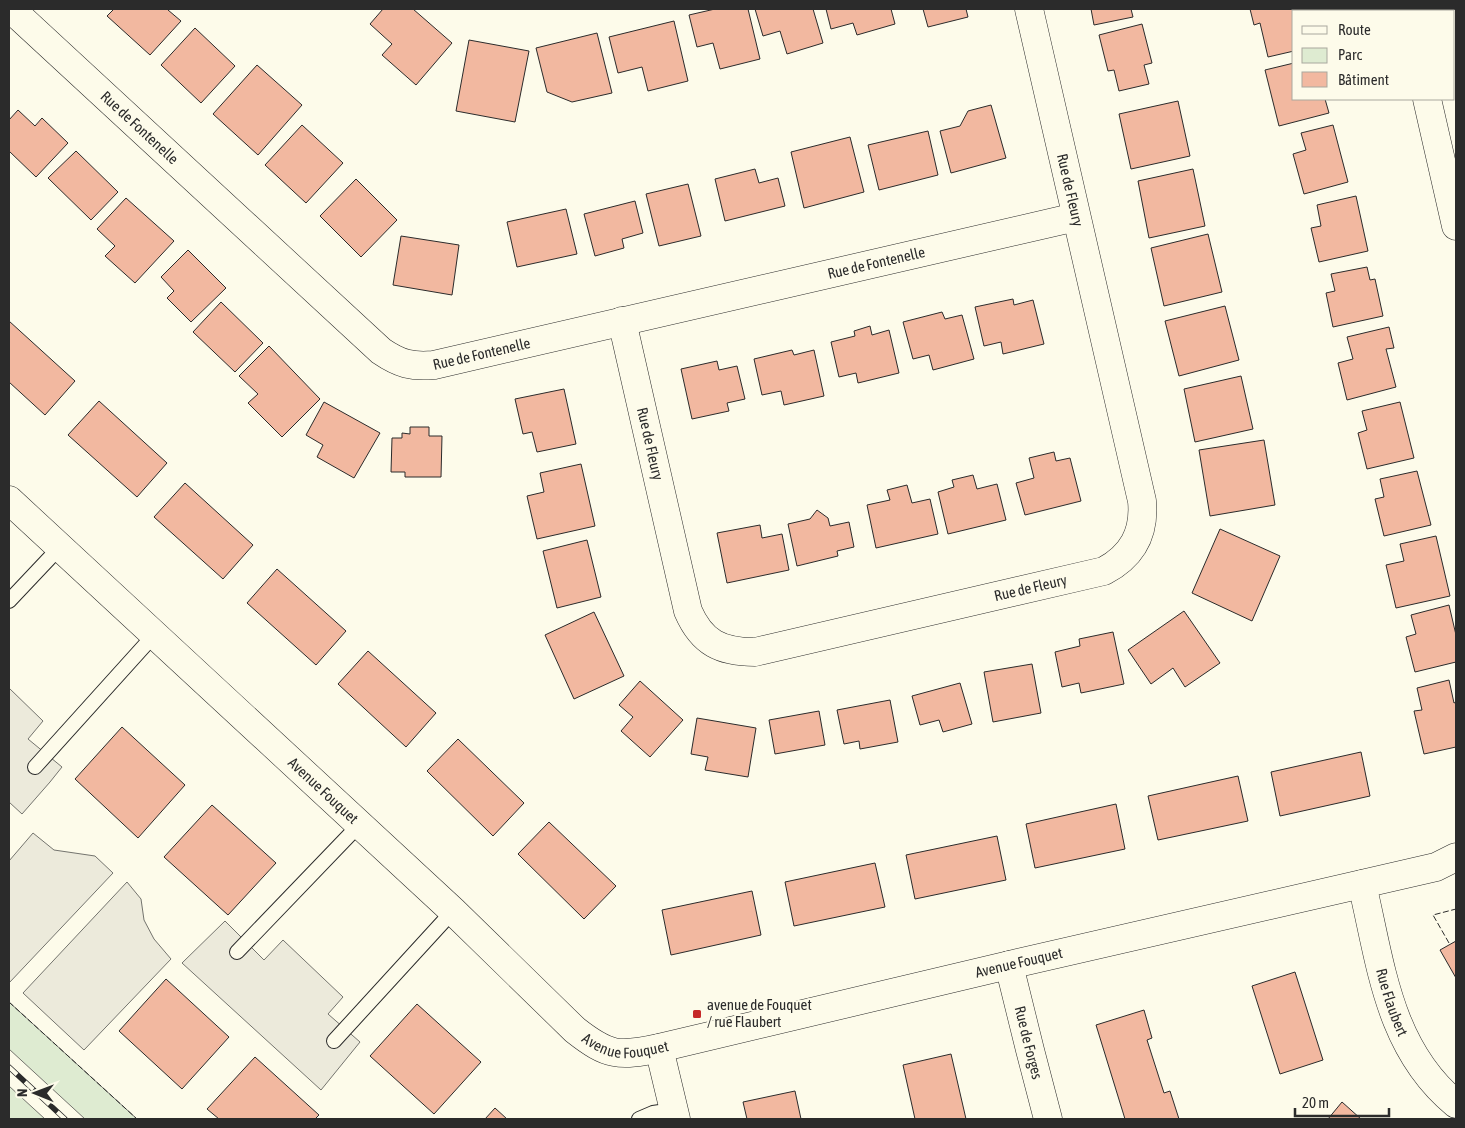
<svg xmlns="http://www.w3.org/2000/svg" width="1465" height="1128" font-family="'Asap Condensed',sans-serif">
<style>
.green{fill:#deebd1;stroke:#74746e}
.parking{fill:#eceadb;stroke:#74746e}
.building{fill:#f2b8a0;stroke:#2b2b2b}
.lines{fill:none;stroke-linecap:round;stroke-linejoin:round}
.service-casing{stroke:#2b2b2b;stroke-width:16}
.minor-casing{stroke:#2b2b2b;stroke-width:29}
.service{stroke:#fdfbea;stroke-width:14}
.minor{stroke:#fdfbea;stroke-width:28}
.rail-casing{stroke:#2b2b2b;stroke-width:5.5}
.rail{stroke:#fdfbea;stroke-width:4;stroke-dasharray:11;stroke-linecap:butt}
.fence{stroke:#2b2b2b;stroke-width:1;stroke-dasharray:6 2.5;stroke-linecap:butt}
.poi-dot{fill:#c62828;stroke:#fdfbea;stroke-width:2}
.labels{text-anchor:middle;stroke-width:4;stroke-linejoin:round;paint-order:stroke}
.street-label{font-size:15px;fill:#2b2b2b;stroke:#fdfbea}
.poi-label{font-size:15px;fill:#2b2b2b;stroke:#fdfbea;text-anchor:start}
</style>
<rect width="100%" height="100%" fill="#fdfbea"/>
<g class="green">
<polygon points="9,1002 137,1119 85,1119 9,1049"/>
<polygon points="9,1086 45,1119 9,1119"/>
</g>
<g class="parking">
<polygon points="9,688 43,721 28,739 62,767 50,782 22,814 9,802"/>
<polygon points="33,833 54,850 95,856 113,873 9,983 9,861"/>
<polygon points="127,882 141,899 144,920 154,939 171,959 84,1050 23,993"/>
<polygon points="225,921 264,960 283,940 343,997 328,1014 360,1042 321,1090 182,963"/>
</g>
<g class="building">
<polygon points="114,9 170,9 168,10 181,21 150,55 107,16"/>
<polygon points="383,9 413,9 452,43 416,85 382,55 392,44 370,24"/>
<polygon points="715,9 748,9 760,59 720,69 713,43 697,47 689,15"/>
<polygon points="755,9 813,9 823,43 787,54 780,31 763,36"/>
<polygon points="826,9 891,9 895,24 857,35 853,23 831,29"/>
<polygon points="923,9 966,9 968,17 928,27"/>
<polygon points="1091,9 1131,9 1133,17 1094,25"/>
<polygon points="1250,9 1309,9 1309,11 1294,11 1294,51 1268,57 1260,23 1254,25"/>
<polygon points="674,21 688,81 648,91 642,67 618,73 609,37"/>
<polygon points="1142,24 1152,63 1144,65 1149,84 1119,91 1114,70 1108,71 1099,35"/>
<polygon points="195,28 235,66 201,103 161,65"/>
<polygon points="597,33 612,93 572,102 547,92 536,48"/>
<polygon points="469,40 529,51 515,122 456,111"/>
<polygon points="1294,63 1294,99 1325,99 1329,113 1279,126 1265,70"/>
<polygon points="257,65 302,105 258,155 213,114"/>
<polygon points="1178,101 1190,156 1131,169 1119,114"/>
<polygon points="991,105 1006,158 951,173 940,131 960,126 968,111"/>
<polygon points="18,110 35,126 42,118 68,143 36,177 9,151 9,120"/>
<polygon points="302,125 343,163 306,203 265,165"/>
<polygon points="1333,125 1348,182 1304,194 1293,154 1306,150 1301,133"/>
<polygon points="928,131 938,175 879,190 868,145"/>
<polygon points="850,137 864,192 804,208 791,152"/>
<polygon points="76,151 118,192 91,220 48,178"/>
<polygon points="755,169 759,183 778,178 785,206 725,221 715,179"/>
<polygon points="1193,169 1205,226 1149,238 1138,181"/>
<polygon points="356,179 397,220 361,257 320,216"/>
<polygon points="688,184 701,236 659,246 646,194"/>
<polygon points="1356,196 1368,251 1319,262 1311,228 1321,226 1317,205"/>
<polygon points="126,198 174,241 135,283 105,256 115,246 97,229"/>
<polygon points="635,201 643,233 622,239 624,248 595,256 584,214"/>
<polygon points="566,209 577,254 517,267 507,222"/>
<polygon points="1208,234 1222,292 1164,306 1151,248"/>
<polygon points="401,236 459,245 452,295 393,285"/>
<polygon points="188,250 226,288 191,322 167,298 174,291 161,277"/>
<polygon points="1367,267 1370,280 1375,279 1383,316 1333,327 1326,293 1335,291 1331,274"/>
<polygon points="1013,299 1014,305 1033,300 1044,344 1003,354 1001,342 984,346 975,307"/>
<polygon points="221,302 263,343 235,372 193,332"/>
<polygon points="1225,306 1239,360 1179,376 1165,321"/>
<polygon points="942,312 945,319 962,315 974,359 933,370 929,355 913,359 903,322"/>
<polygon points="9,321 75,381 45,415 9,382"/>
<polygon points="870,326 872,335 889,330 899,373 858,383 856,373 839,377 831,342 855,336 854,331"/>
<polygon points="1389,327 1394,348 1386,349 1396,387 1347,400 1338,363 1353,359 1347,337"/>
<polygon points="269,346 320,399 282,437 248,403 258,394 239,376"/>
<polygon points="792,350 794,355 814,350 824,396 784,405 781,391 762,395 754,359"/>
<polygon points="717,361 719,370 737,366 745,399 727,403 729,411 692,419 681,369"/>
<polygon points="1241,376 1253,429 1195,442 1184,389"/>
<polygon points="564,389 576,444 537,452 532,432 523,434 515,399"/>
<polygon points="99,401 167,463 137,497 68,435"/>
<polygon points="324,402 380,433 354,478 317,457 323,445 306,435"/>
<polygon points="1400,402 1414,458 1367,469 1358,433 1367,430 1362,411"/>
<polygon points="410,427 429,427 429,436 442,436 441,477 405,477 405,472 391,472 392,438 402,438 402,433 410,434"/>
<polygon points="1264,440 1275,505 1210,516 1199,450"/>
<polygon points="1054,452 1056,461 1070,458 1081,501 1025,515 1016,483 1034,478 1029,458"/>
<polygon points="581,464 595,526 537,539 527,496 544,492 540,473"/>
<polygon points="1417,471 1431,525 1384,536 1375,499 1384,497 1380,479"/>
<polygon points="973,475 977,489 997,484 1006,520 948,534 938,492 954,487 952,480"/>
<polygon points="185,483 253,545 223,579 154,517"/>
<polygon points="907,485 912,503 930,499 938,534 876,548 867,505 890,500 887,490"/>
<polygon points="817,510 828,518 830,526 849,522 854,547 837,551 838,556 797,566 788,524 810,519"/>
<polygon points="760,525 762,538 782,534 789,570 727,583 717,533"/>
<polygon points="1220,529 1280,556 1252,621 1192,593"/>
<polygon points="1436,536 1450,596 1396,608 1386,565 1404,561 1400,544"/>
<polygon points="587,540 601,597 557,608 543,551"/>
<polygon points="277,569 346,631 316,665 247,603"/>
<polygon points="1449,605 1456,635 1456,662 1415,672 1406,637 1416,634 1411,615"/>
<polygon points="1184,611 1220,663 1185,687 1173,668 1151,684 1128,650"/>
<polygon points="594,612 624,676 574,699 545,635"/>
<polygon points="1113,632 1124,684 1081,693 1079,683 1062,687 1055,652 1080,646 1079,639"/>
<polygon points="368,651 436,713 406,747 338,684"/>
<polygon points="1032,664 1041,713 993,722 984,672"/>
<polygon points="1449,680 1454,703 1456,702 1456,747 1424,754 1414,711 1422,710 1417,688"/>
<polygon points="640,681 683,720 650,757 621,731 633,717 619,705"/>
<polygon points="960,683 972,724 943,732 939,720 920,725 912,696"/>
<polygon points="890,700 898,742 860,749 859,741 844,744 837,710"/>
<polygon points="819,711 825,745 775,754 769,720"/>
<polygon points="697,718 756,728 748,777 705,770 708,757 691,754"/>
<polygon points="122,727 185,785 138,838 75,779"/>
<polygon points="458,739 524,803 493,836 427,771"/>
<polygon points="1361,752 1370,796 1280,816 1271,772"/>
<polygon points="1238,776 1248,821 1158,840 1148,796"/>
<polygon points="1116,804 1125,849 1035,868 1026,824"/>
<polygon points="212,805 276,863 228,915 164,857"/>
<polygon points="549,822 616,886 584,919 518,854"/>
<polygon points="997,836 1006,880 915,899 906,855"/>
<polygon points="875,863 885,907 794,926 785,882"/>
<polygon points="752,891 761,935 671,955 662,910"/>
<polygon points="1456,941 1456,978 1440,950"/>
<polygon points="1295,972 1323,1060 1280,1074 1252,986"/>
<polygon points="166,979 229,1037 182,1089 119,1031"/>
<polygon points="417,1004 481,1062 434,1114 370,1056"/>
<polygon points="1144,1010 1152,1038 1147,1040 1164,1093 1170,1091 1179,1119 1125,1119 1096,1025"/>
<polygon points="951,1054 966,1119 915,1119 903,1065"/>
<polygon points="255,1057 319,1115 315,1119 219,1119 207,1109"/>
<polygon points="795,1091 801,1119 747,1119 743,1102"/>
<polygon points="1342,1102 1361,1119 1362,1119 1328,1119"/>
<polygon points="495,1108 507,1119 485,1119"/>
</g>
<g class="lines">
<defs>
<g id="service">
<polyline points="9,601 60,547"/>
<polyline points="35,767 155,634"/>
<polyline points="237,952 360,824"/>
<polyline points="334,1041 453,911"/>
<polyline points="639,1119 653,1113 674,1110"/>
</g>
<g id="minor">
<path id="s1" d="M11 9 381 351C400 364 412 367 434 365L1076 217"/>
<polyline points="1406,9 1407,11"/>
<polyline points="1427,99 1456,226"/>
<path id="s2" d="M622 321 688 611C702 643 721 652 755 652L1104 571C1132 556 1145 533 1142 501L1029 9"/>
<path id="s3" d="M9 500 453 911 575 1030C608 1056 619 1057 659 1048L1009 965 1436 867 1456 857"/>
<path id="s4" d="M1362 884C1381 964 1388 1048 1456 1104"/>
<path id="s5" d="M1009 965 1030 1050 1048 1119"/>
<polyline points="659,1048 676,1119"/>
</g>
</defs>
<use href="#service" class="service-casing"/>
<use href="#minor" class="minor-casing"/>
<use href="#service" class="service"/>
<use href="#minor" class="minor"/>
<defs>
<polyline id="rail" points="9,1067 65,1119"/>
</defs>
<use href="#rail" class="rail-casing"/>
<use href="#rail" class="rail"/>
<g class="fence">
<polyline points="1449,943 1433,915 1456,909"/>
<polyline points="9,1002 137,1119"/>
</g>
</g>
<rect class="poi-dot" x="692" y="1009" width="10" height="10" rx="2.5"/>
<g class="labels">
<g class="street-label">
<text dy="5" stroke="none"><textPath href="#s1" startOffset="175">Rue de Fontenelle</textPath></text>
<text transform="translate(1070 190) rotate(77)" y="5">Rue de Fleury</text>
<text dy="5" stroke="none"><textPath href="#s1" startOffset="1014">Rue de Fontenelle</textPath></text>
<text dy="5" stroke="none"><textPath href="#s1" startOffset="609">Rue de Fontenelle</textPath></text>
<text dy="5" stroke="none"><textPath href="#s2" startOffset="126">Rue de Fleury</textPath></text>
<text dy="5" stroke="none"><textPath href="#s2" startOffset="665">Rue de Fleury</textPath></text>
<text dy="5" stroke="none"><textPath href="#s3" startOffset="428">Avenue Fouquet</textPath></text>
<text dy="5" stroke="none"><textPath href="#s3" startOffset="1236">Avenue Fouquet</textPath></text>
<text dy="5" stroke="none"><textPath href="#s4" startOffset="122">Rue Flaubert</textPath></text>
<text dy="5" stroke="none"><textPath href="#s3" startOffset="831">Avenue Fouquet</textPath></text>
<text dy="5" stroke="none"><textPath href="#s5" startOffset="80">Rue de Forges</textPath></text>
</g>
<g class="poi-label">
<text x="707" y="1010">avenue de Fouquet<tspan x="707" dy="17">/ rue Flaubert</tspan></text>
</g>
</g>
<rect width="1465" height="1128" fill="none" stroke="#2b2b2b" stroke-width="20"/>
<rect x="1292" y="10" width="162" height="90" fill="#fdfbea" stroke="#a9a89e"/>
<rect x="1302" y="26" width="25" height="8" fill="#fdfbea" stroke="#a9a89e"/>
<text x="1338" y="35" font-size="15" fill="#2b2b2b">Route</text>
<rect x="1302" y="48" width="25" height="15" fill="#deebd1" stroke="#a9a89e"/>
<text x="1338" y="60" font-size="15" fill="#2b2b2b">Parc</text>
<rect x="1302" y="72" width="25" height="15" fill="#f2b8a0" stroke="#a9a89e"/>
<text x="1338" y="85" font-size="15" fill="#2b2b2b">Bâtiment</text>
<g transform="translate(35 1093) rotate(271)" stroke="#fdfbea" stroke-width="4" paint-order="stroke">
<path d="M0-4L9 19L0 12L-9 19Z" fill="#2b2b2b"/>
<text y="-8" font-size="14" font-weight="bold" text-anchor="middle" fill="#2b2b2b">N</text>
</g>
<path d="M1295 1108v8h94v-8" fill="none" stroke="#2b2b2b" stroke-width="2.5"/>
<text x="1302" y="1108" font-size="15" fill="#2b2b2b" stroke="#fdfbea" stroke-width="4" paint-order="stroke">20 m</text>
</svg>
